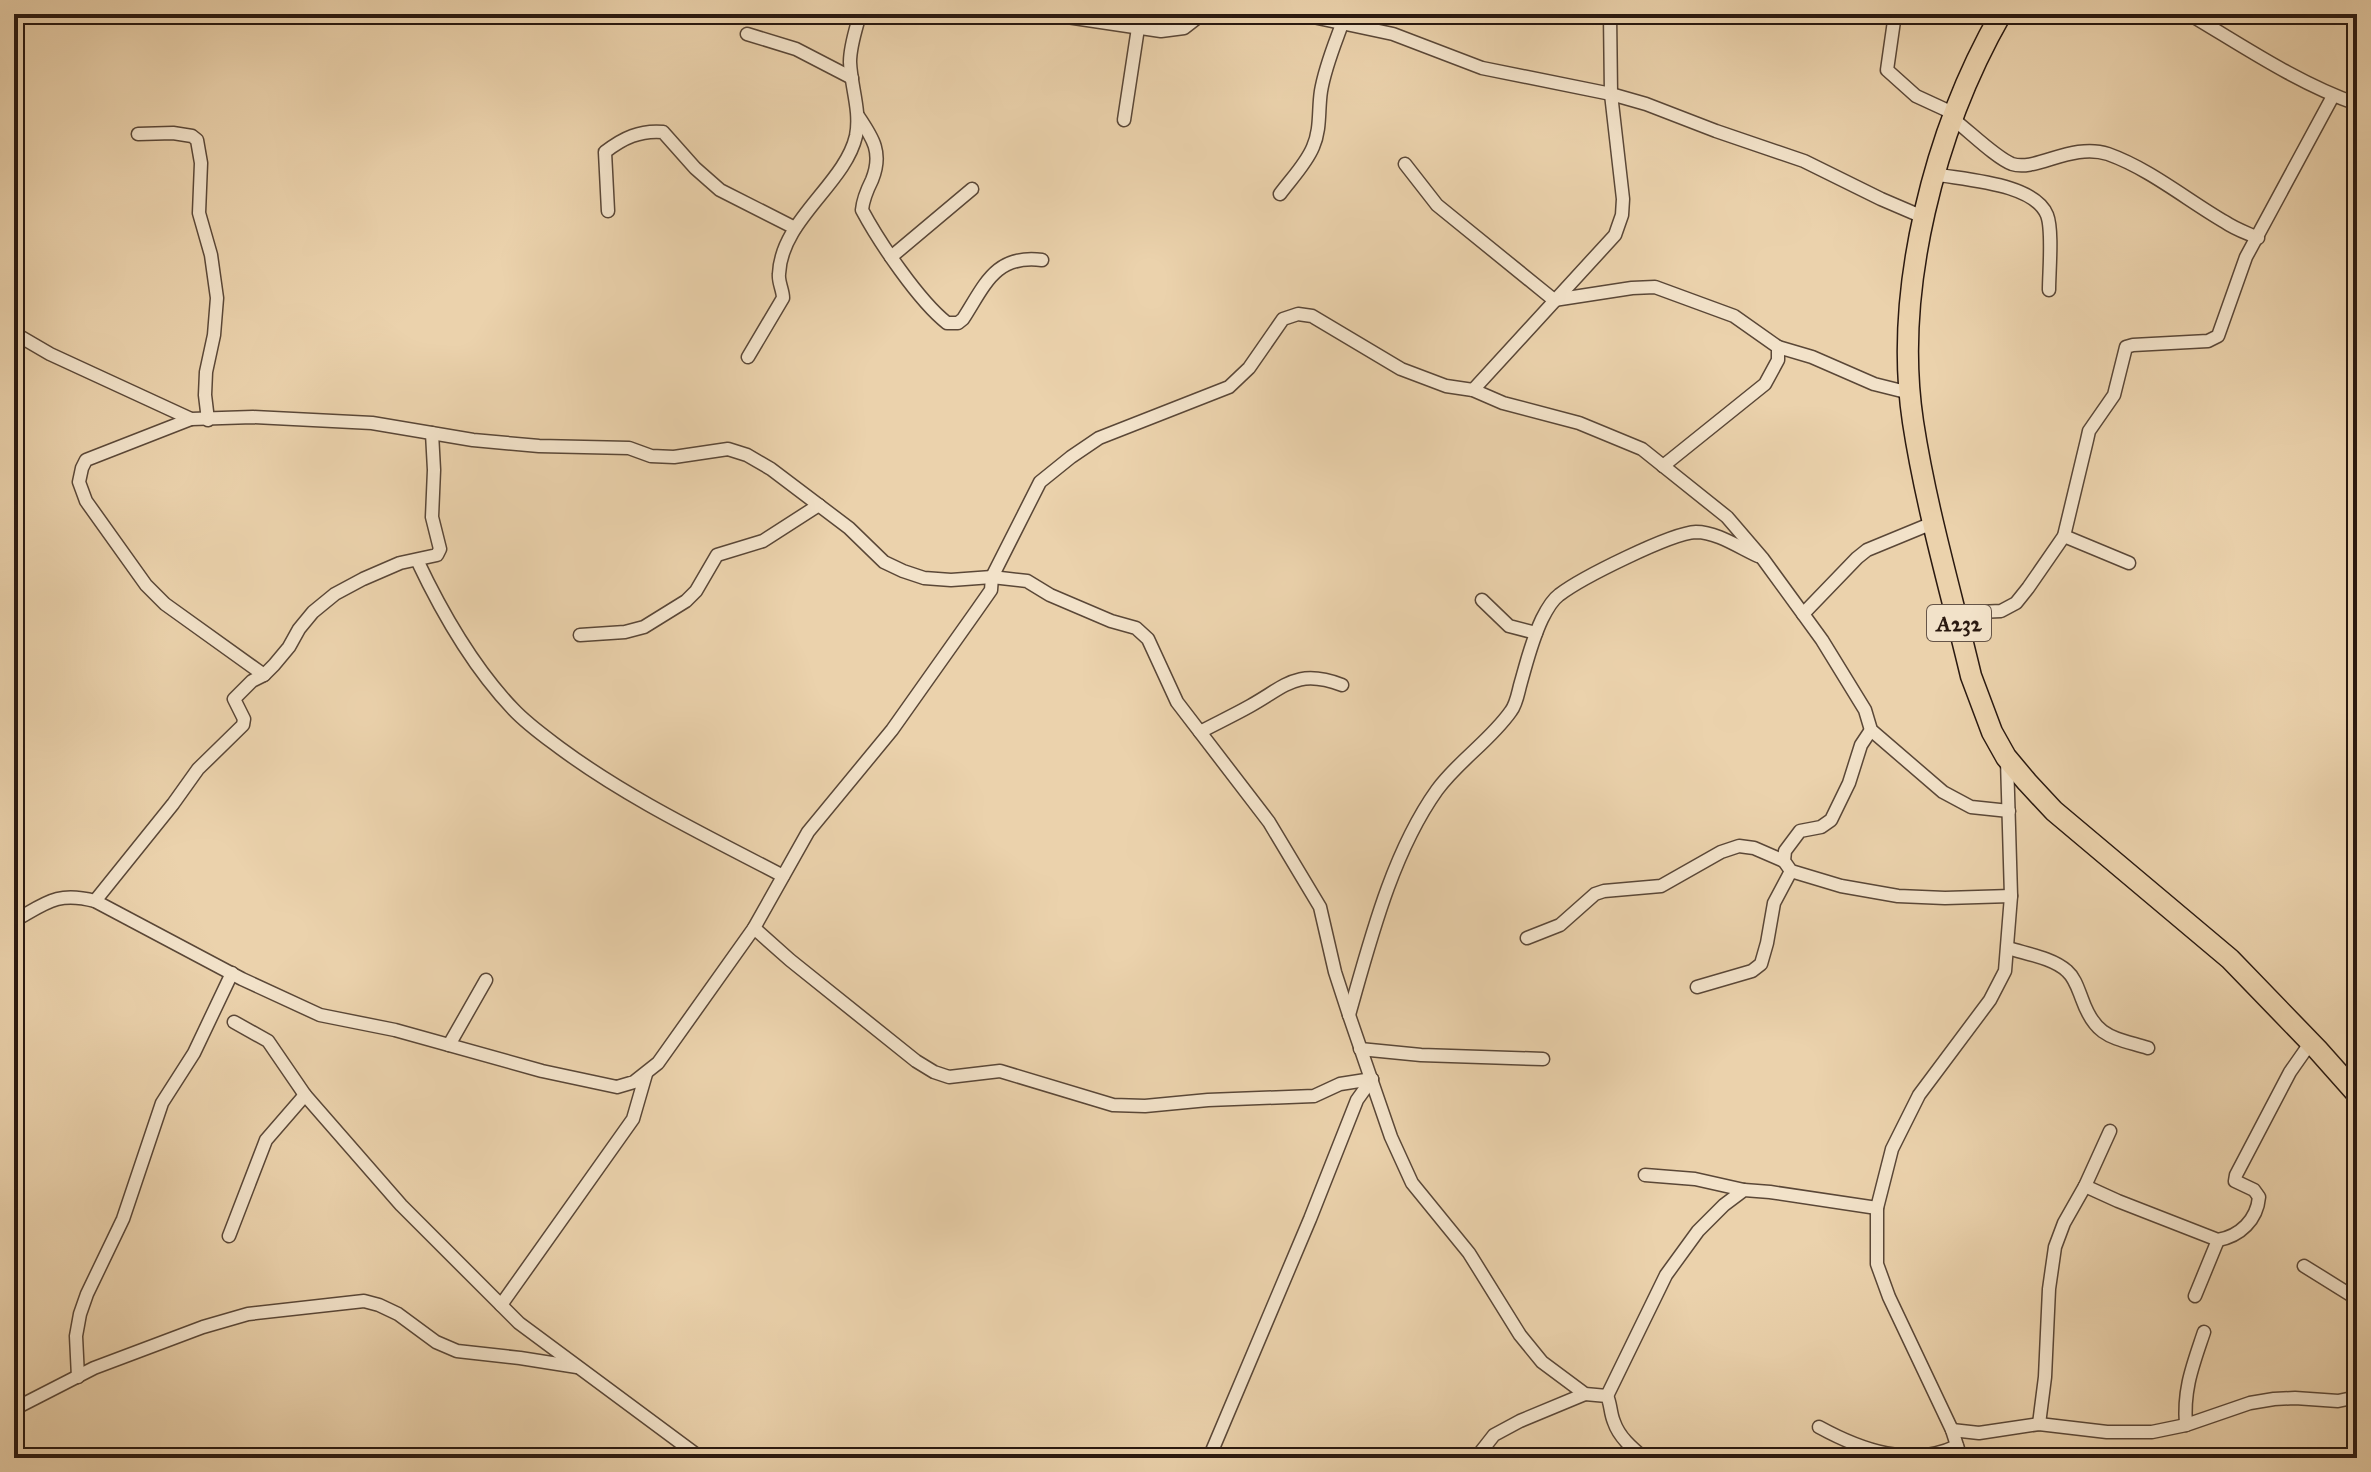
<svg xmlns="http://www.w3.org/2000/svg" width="2371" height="1472" font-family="'IM FELL Great Primer',serif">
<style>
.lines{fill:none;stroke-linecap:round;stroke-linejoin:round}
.minor-casing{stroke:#5a4737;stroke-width:15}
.primary-casing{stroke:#2a1910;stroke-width:23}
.minor{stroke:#f2e2c9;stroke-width:12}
.primary{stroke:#ebd2ac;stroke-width:20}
.labels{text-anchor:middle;stroke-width:7;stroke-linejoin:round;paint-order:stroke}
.shield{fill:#f2e2c9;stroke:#665548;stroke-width:2}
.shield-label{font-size:22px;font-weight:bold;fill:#2a1910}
</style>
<rect width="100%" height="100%" fill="#ebd2ac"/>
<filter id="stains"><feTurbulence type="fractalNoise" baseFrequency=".0025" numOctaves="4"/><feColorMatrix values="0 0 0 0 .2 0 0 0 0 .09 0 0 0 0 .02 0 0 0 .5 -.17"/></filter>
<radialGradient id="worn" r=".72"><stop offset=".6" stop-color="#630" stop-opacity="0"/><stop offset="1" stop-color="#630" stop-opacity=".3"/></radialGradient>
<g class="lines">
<defs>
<g id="minor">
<polyline points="1047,14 1161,31 1184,28 1202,14"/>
<polyline points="1299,14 1393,34 1482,68 1611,94 1646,104 1716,131 1804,161 1881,199 1923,217"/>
<polyline points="1895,14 1887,70 1916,96 1955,114"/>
<path d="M2189 14C2243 46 2297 83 2357 104"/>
<polyline points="747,34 796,49 852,78"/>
<path d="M858 116C873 138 883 153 872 180 867 190 863 199 862 210 879 242 919 301 947 323H958L963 319C985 285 995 254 1042 260"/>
<path d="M1953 119C1968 130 1996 158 2012 164 2036 172 2072 142 2108 154 2150 169 2187 200 2225 222 2235 229 2247 233 2258 238"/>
<polyline points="1124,120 1138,28"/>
<polyline points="138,134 173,133 192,136 197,140 201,163 199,213 211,255 217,298 214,335 206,372 205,395 208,420"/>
<polyline points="1405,164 1437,205 1554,300 1632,288 1655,287 1734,316 1778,347 1778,360 1765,384 1663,466"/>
<path d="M1934 174C1965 180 2034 183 2047 215 2053 230 2049 272 2049 290"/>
<path d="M1280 194C1291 179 1306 164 1313 147 1321 129 1318 110 1321 91 1325 67 1334 46 1342 24"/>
<path d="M608 211 605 152C623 138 640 130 663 132L695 168 720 190 795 228"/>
<polyline points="891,257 972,189"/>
<path d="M14 333 50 354 191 419 253 417 372 423 473 440 539 446 629 448 651 456 674 457 728 449 747 455 771 469 849 528 884 562 903 571 924 578 951 580 992 577 1027 581 1050 595 1111 621 1136 628 1148 639 1177 702 1269 822 1320 907 1335 972 1349 1015 1391 1137 1412 1183 1469 1253 1520 1335 1542 1362 1585 1394 1607 1396C1611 1404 1610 1413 1614 1422 1619 1437 1632 1448 1644 1458"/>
<polyline points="1778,347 1812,357 1874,384 1910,393"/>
<path d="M748 357 783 298C783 290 778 282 779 274 781 220 845 184 856 136 861 111 851 87 850 62 850 46 856 29 860 14"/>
<polyline points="1473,390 1615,235 1622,215 1623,199 1611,94 1610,14"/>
<polyline points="191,419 86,460 82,468 79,482 86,501 146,585 165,604 264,675"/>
<polyline points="2064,536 2129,563"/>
<path d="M417 560C442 613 472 666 513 709 527 724 544 736 560 748 629 799 707 836 783 876"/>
<polyline points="1482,600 1509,626 1536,633"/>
<polyline points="1956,613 2001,611 2016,603 2028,588 2064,536 2087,440 2089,431 2114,395 2126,347 2133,345 2208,341 2218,336 2246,257 2333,96"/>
<polyline points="1803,614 1857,558 1867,550 1935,522"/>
<polyline points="580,635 625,632 644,627 686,601 696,591 717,555 763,541 819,505"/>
<polyline points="1871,730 1861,745 1849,783 1831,820 1821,827 1800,831 1785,851 1784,861 1791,871 1841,886 1898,896 1945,898 2011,896"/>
<path d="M1200 732C1217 723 1234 715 1250 706 1286 686 1297 668 1342 685"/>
<polyline points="95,901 173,804 198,769 243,725 244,719 234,699 252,681 264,675 274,665 289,647 299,629 313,612 335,594 363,579 400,563 437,555 440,549 432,517 434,470 432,433"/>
<path d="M14 921C46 903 57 891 95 901L242 979 320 1015 395 1030 542 1071 617 1087 634 1082 658 1063 754 928 808 832 892 730 977 610 991 590 992 577 1040 482 1071 457 1099 438 1229 387 1249 368 1283 319 1298 314 1312 316 1401 369 1446 386 1473 390 1503 403 1579 423 1642 449 1727 517 1763 559 1822 640 1865 710 1871 730 1943 792 1971 807 2009 811"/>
<polyline points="754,928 790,960 916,1061 934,1072 949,1077 1000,1071 1113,1105 1145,1106 1208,1100 1314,1096 1340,1084 1372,1079"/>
<polyline points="1527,938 1560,925 1595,894 1604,891 1661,886 1721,852 1739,846 1754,848 1784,861"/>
<path d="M2008 948C2027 954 2053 958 2067 971 2075 978 2078 989 2082 999 2096 1038 2112 1037 2148 1048"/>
<polyline points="1697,987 1752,971 1761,964 1767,943 1774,903 1791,871"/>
<path d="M1349 1015C1370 941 1392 853 1437 790 1459 760 1490 741 1511 711 1517 703 1518 692 1521 682 1527 661 1532 640 1542 619 1546 611 1552 600 1559 595 1581 578 1671 533 1696 532 1717 532 1740 548 1758 556"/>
<polyline points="234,1022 268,1041 305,1095"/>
<polyline points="449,1045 486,980"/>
<polyline points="1360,1049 1421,1055 1543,1059"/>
<polyline points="1645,1175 1695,1179 1744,1190"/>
<path d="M2085 1186 2118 1201 2218 1240C2240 1236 2257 1220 2259 1197L2254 1190 2235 1181 2236 1175 2290 1072 2311 1042"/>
<polyline points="229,1236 266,1140 305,1095 401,1205 519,1323 701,1458"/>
<polyline points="2304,1266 2357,1299"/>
<polyline points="2195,1296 2218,1240"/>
<polyline points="501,1305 633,1119 646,1074"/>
<polyline points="78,1377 76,1336 80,1314 87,1294 123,1219 162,1103 194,1053 232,973"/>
<polyline points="1607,1396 1666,1275 1698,1231 1724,1205 1744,1190 1770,1192 1877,1208"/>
<polyline points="14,1409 94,1368 203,1327 248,1314 364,1301 379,1305 398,1314 436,1342 457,1351 520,1358 577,1367"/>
<polyline points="2039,1424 2045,1377 2049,1289 2055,1247 2064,1223 2085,1186 2110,1131"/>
<path d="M2186 1425C2183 1389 2193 1365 2204 1332"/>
<path d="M1819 1427C1861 1450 1911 1468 1957 1446"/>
<polyline points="1952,1430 1979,1433 2039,1424 2107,1432 2152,1432 2186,1425 2250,1403 2274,1399 2295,1398 2338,1401 2357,1397"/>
<polyline points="1209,1458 1310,1219 1357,1100 1372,1079"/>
<polyline points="1476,1458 1494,1435 1520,1421 1585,1394"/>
<polyline points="1961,1458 1952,1430 1889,1297 1877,1264 1877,1208 1892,1149 1919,1095 1990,1000 2005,971 2011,896 2007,760"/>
</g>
<path id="primary" d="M2001 14C1935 129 1893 290 1913 422 1926 507 1951 592 1971 676L1992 732 2006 757 2027 782 2054 811 2230 959 2317 1049 2357 1094"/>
</defs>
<use href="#minor" class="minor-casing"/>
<use href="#primary" class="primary-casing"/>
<use href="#minor" class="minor"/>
<use href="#primary" class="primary"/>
</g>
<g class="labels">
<rect class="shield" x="1927" y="605" width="64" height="36" rx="6"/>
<g class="shield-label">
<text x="1959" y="631">A232</text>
</g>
</g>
<rect width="2371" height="1472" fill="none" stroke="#ebd2ac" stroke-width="48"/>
<rect x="16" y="16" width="2339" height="1440" fill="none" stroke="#2a1910" stroke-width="4"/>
<rect x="24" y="24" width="2323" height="1424" fill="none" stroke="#2a1910" stroke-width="2"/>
<rect width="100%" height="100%" filter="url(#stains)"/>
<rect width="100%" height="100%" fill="url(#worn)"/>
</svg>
